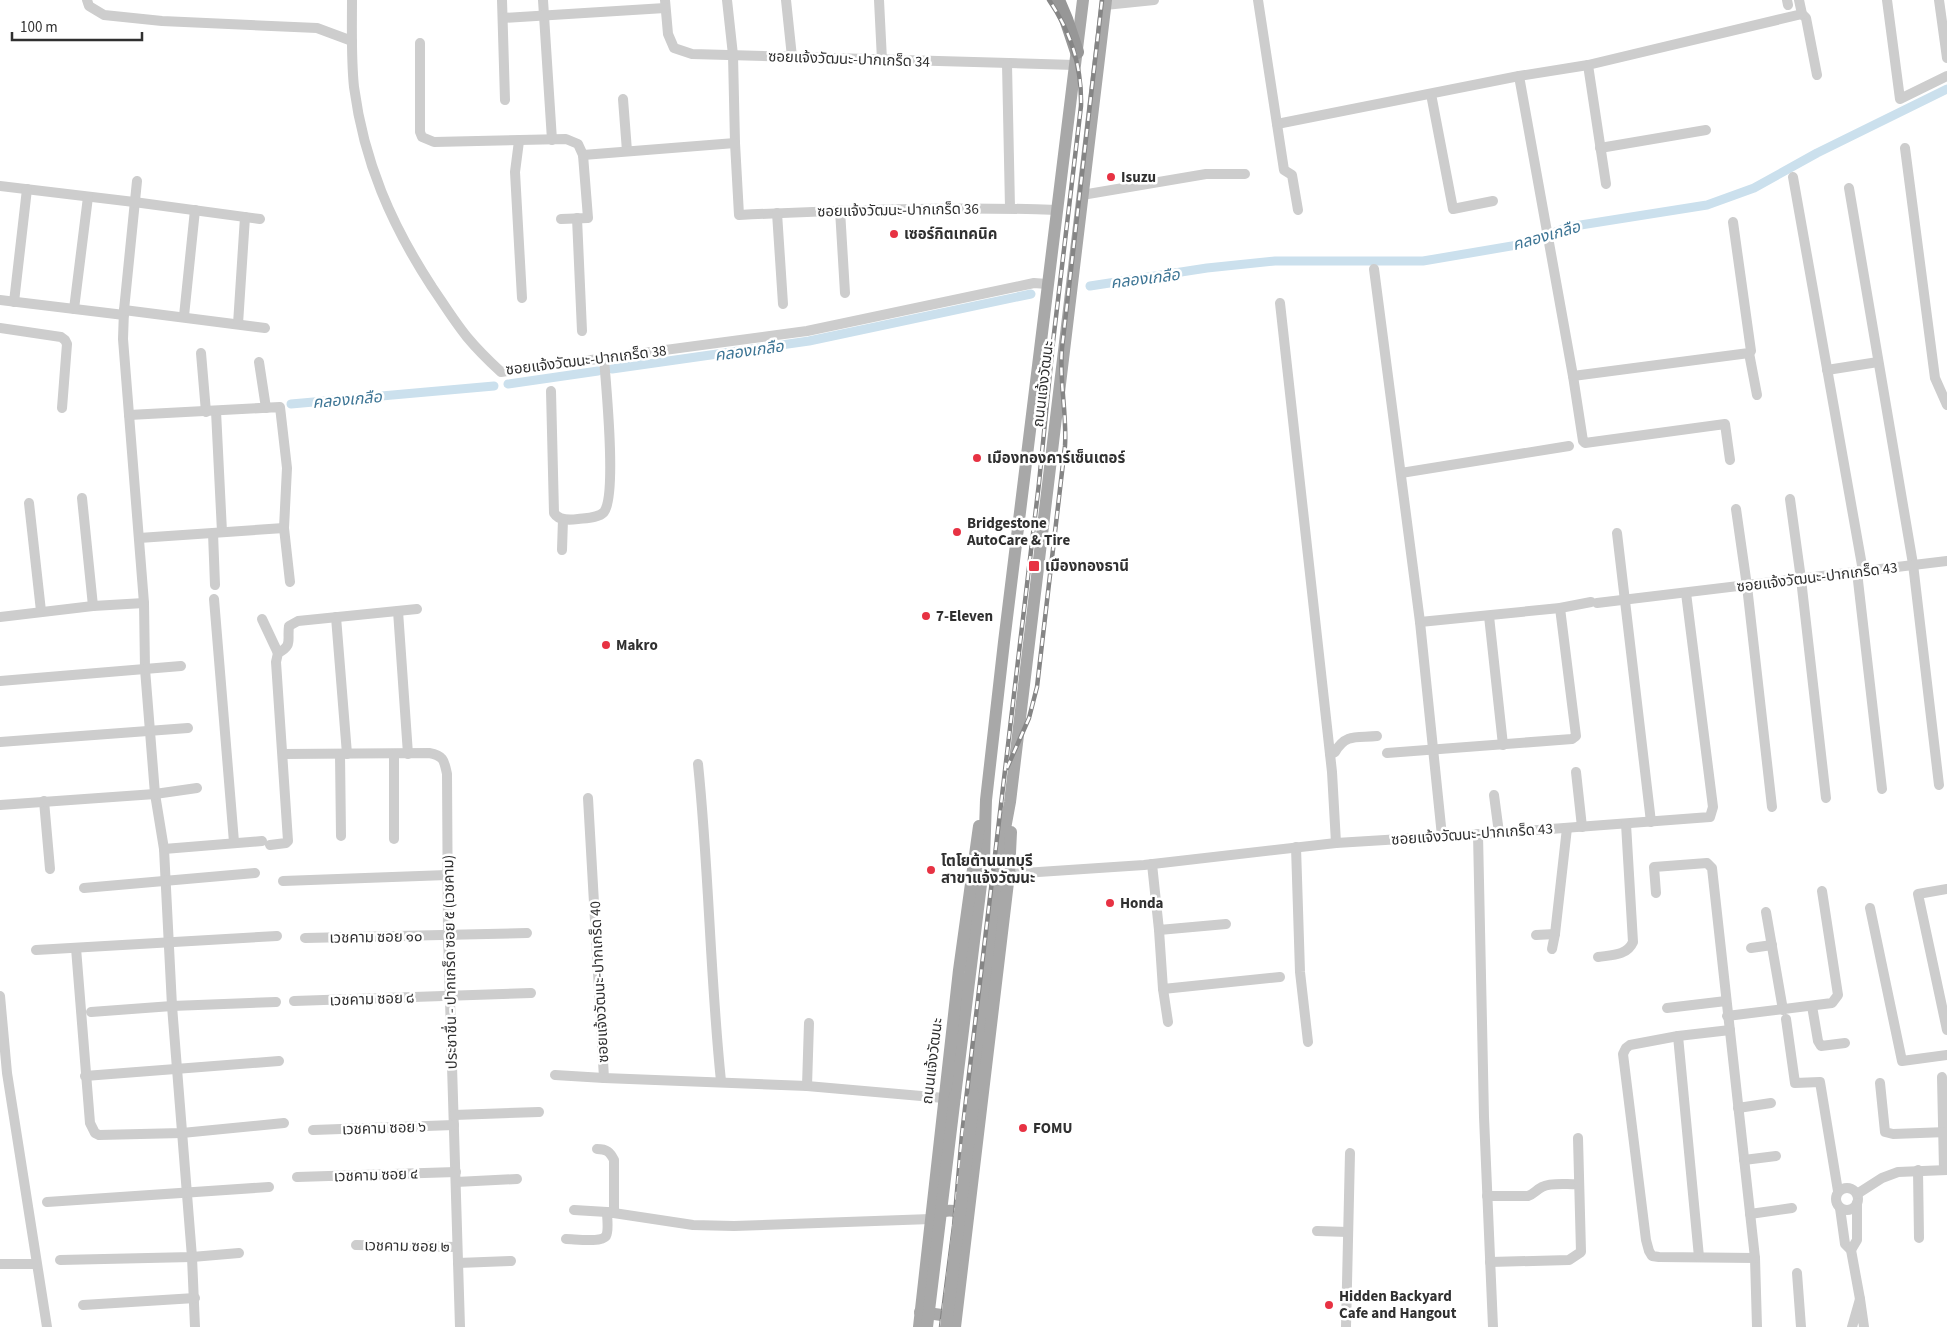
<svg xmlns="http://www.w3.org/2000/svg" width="1947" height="1327" font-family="'Source Sans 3','Noto Sans Thai',sans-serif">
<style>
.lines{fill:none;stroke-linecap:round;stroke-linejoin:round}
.canal{stroke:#cbe0ed;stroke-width:9}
.minor{stroke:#cdcdcd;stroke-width:10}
.major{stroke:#a8a8a8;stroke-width:12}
.highway{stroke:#979797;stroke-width:14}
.rail-casing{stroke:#858585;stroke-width:4.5}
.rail{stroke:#fff;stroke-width:2.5;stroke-dasharray:8;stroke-linecap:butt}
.major-bridge{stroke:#a8a8a8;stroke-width:12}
.poi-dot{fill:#e73243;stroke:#fff;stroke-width:2}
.labels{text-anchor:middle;stroke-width:5;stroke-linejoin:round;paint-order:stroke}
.street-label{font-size:15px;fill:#303030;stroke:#fff}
.poi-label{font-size:15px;font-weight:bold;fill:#303030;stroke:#fff;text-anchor:start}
.water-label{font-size:16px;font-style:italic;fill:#3c7494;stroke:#fff}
</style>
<rect width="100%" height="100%" fill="#fff"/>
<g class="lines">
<g class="canal">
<polyline points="1090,286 1207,268 1275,261 1423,261 1529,243 1568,227 1707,205 1754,188 1817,153 1947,89"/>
<polyline points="612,369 809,341 1031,294"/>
<polyline points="508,384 598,371"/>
<polyline points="291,404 494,386"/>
</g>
<g class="minor">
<polyline points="87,0 89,6 104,15 162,21 317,28 352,41"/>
<path d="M352 0C352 29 351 58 354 87 364 162 391 224 432 287 443 303 454 321 467 337 477 349 489 361 501 372L807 331 1034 283 1047 284"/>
<polyline points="502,0 505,100"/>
<polyline points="543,0 552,140"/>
<polyline points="665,0 668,34 674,48 692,54 1075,65"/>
<path d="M727 0 733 55 735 143 739 215C845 210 951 206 1057 210"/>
<polyline points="786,0 792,57"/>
<polyline points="879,0 882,60"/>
<polyline points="1258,0 1284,170 1292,175 1298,210"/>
<polyline points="1787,0 1788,5"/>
<polyline points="1799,0 1802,14 1806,18 1817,75"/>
<polyline points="1887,0 1900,99 1947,76"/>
<polyline points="1939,0 1947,58"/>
<polyline points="1105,5 1154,0"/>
<polyline points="503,18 665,8"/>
<polyline points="420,43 420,132 422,137 434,142 566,139 578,144 583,155 588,218 561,219"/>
<polyline points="1007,64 1010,208"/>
<polyline points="1588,65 1606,184"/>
<polyline points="1519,76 1573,376 1583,441 1585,443 1725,424 1730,460"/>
<polyline points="1431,94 1453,209 1493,201"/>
<polyline points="623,99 627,151"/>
<polyline points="1277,124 1519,76 1588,65 1802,14"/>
<polyline points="519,141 515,172 522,298"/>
<polyline points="1600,148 1706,130"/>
<polyline points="1905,148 1935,378 1947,405"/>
<polyline points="583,155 735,143"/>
<polyline points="1793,177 1863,571"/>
<polyline points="137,181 124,310 123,339 144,603 145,669 155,794 164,849 172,1006 192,1257 195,1327"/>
<polyline points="0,186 134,202 260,219"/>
<polyline points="1849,188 1913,564 1939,785"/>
<polyline points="1082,195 1206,174 1245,174"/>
<polyline points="840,210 845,293"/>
<polyline points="777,213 783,304"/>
<polyline points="577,218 582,331"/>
<polyline points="1374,269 1420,622 1442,836"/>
<polyline points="0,300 124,315"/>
<polyline points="14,302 27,189"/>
<polyline points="1280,303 1332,772 1336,843"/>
<polyline points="74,309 88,197"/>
<polyline points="124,310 265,328"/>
<polyline points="184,316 195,210"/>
<polyline points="238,324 245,217"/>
<polyline points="0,328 61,337 65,340 67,344 62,408"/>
<polyline points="201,353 206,412"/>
<polyline points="1749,353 1757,395"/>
<polyline points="259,362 266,408"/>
<polyline points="1827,370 1878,362"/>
<polyline points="1573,376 1749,353 1751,351 1733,222"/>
<path d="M551 391 554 513C559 521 570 520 578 519 586 518 599 518 604 512 617 495 606 385 604 359"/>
<polyline points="216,411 222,532"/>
<polyline points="129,415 280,407 287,468 284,528 290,582"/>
<polyline points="1401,473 1569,446"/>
<polyline points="82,498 93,606"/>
<polyline points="1790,499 1801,579 1826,798"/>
<polyline points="29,503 41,611"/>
<polyline points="1736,509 1747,586 1772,807"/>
<polyline points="213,533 215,585"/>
<polyline points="1617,533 1651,822"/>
<polyline points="139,538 284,528"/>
<polyline points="562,550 563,519"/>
<polyline points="1857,572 1882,789"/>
<polyline points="214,599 234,842"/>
<polyline points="1597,603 1947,561"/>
<polyline points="398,611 408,754"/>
<polyline points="1489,616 1503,745"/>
<polyline points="0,617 93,606 144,603"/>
<polyline points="336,617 347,754"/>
<polyline points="262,619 278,653"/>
<polyline points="1420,622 1560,608 1591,602"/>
<polyline points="0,681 181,666"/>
<polyline points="0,742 188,728"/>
<polyline points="1387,753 1572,739 1576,736 1560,608"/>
<path d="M283 754 429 753C444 756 444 760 447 774L448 935 460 1327"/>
<polyline points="340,754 341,836"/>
<path d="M1330 754 1335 752C1346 733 1357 738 1377 736"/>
<path d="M698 764C709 870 710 976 721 1081"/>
<polyline points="1576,772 1582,827"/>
<polyline points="1494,795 1499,833"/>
<polyline points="588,798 604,1078 807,1086 944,1098"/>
<polyline points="44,801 50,869"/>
<polyline points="0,805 155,794 197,788"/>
<polyline points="1478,834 1484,1117 1493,1327"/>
<polyline points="394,839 394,754"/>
<path d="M270 845 286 843 288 841 276 662 278 653C293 645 287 641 289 626L298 621 417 609"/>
<polyline points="1296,847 1300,972 1308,1042"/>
<polyline points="164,849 262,841"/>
<polyline points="1152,864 1159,930 1226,924"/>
<polyline points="1009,874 1144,865 1336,843 1499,833 1710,817 1713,807 1686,593"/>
<polyline points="283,881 447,875"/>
<polyline points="84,888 255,873"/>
<polyline points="1947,889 1918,894 1947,1030"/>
<polyline points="1656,893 1654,867 1707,863 1712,868 1755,1258 1757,1327"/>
<polyline points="1870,908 1902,1061 1947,1055"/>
<polyline points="1766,912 1783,1010"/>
<polyline points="1159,930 1163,989 1168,1022"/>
<polyline points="1536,935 1555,934"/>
<polyline points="305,938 527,933"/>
<polyline points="76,948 90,1123 95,1133 99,1135 182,1133 284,1123"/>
<polyline points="1751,948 1772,945"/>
<polyline points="1552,949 1555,934 1567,828"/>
<polyline points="36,950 277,936"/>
<path d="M1598 957C1611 955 1627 956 1633 942L1626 824"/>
<polyline points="1163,989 1280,977"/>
<polyline points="0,996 7,1073 47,1327"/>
<polyline points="294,1001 531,993"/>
<polyline points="1812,1006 1818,1041 1821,1046 1845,1043"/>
<polyline points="1667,1008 1726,1001"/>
<polyline points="91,1012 172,1006 276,1002"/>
<polyline points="1727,1016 1832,1003 1838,995 1822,891"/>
<polyline points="1786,1019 1795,1083 1820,1082 1838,1191"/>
<polyline points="1730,1030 1678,1036 1630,1045 1626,1048 1623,1054 1646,1240 1649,1251 1652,1256 1659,1257 1755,1258"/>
<polyline points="1678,1036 1699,1257"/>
<polyline points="555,1075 604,1078"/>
<polyline points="85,1076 279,1061"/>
<polyline points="1942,1077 1944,1170"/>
<polyline points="1880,1083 1885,1132 1893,1134 1947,1132"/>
<polyline points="807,1086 809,1023"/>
<polyline points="1738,1108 1771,1103"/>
<polyline points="454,1115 539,1112"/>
<polyline points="313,1130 454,1125"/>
<path d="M597 1149C607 1149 610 1152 614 1160V1212"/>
<polyline points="1744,1160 1776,1156"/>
<polyline points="1918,1170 1919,1238"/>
<polyline points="297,1177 456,1172"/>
<polyline points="456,1182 517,1179"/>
<circle cx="1847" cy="1199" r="11"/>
<polyline points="1857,1194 1882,1178 1898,1172 1947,1170"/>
<path d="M1487 1196H1528C1534 1194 1536 1190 1542 1187 1552 1182 1568 1185 1579 1184"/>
<polyline points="47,1202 269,1187"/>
<polyline points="1840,1208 1845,1244 1851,1250 1860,1299"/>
<polyline points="574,1210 607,1212"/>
<polyline points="1750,1214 1792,1208"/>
<polyline points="1317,1231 1348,1232"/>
<path d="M566 1239C575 1239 601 1243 606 1236 609 1231 607 1218 607 1212L693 1225 734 1226 931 1219"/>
<polyline points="356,1245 457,1247"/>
<polyline points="1851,1250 1857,1240 1857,1203"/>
<polyline points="60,1260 192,1257 239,1253"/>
<polyline points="1490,1262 1569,1260 1581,1252 1578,1138"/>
<polyline points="458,1263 511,1261"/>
<polyline points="0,1264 36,1264"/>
<polyline points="1797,1273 1801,1327"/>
<polyline points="83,1305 195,1298"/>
<polyline points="1346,1327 1350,1153"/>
<polyline points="1852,1327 1860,1299 1864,1327"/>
</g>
<g class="major">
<polyline points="955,1096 984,860 986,800 1004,642 1083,0"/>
<polyline points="974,1097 999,861 1010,802 1106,0"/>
<path d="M934 1219C940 1210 946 1210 956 1211L965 1222"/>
<polyline points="920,1312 956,1317"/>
<polyline points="919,1327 959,970 979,826"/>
<polyline points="955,1327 1009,874 1011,832"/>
</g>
<polyline class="highway" points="1058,0 1066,19 1077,52"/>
<defs>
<g id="rail">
<path d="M1007 768 1029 718 1037 687 1065 446C1067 413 1059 381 1062 348L1102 0"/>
<path d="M941 1327 954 1226 962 1134 1039 483 1053 342 1081 106C1082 66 1071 32 1049 0"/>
</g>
</defs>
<use href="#rail" class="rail-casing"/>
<use href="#rail" class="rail"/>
<g class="major-bridge">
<polyline points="927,1327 955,1096"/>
<polyline points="946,1327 974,1097"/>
</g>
</g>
<g class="poi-dot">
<circle cx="1111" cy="177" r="5"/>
<circle cx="894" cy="234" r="5"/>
<circle cx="977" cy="458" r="5"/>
<circle cx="957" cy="532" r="5"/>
<rect x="1028" y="560" width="12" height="12" rx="2.5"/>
<circle cx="926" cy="616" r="5"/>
<circle cx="606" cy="645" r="5"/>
<circle cx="931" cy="870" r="5"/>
<circle cx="1110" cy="903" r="5"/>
<circle cx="1023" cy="1128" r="5"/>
<circle cx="1329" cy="1305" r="5"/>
</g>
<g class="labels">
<g class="street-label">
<text transform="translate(849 59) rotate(2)" y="5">ซอยแจ้งวัฒนะ-ปากเกร็ด 34</text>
<text transform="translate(898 210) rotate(-1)" y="5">ซอยแจ้งวัฒนะ-ปากเกร็ด 36</text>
<text transform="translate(586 360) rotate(-7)" y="5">ซอยแจ้งวัฒนะ-ปากเกร็ด 38</text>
<text transform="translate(1043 384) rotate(-83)" y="5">ถนนแจ้งวัฒนะ</text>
<text transform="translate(1817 577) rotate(-7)" y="5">ซอยแจ้งวัฒนะ-ปากเกร็ด 43</text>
<text transform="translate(1472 834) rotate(-4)" y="5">ซอยแจ้งวัฒนะ-ปากเกร็ด 43</text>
<text transform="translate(376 937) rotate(-1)" y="5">เวชคาม ซอย ๑๐</text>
<text transform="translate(450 962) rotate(-91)" y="5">ประชาชื่น - ปากเกร็ด ซอย ๕ (เวชคาม)</text>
<text transform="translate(599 982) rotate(-93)" y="5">ซอยแจ้งวัฒนะ-ปากเกร็ด 40</text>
<text transform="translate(372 999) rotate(-2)" y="5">เวชคาม ซอย ๘</text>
<text transform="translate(932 1061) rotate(-83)" y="5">ถนนแจ้งวัฒนะ</text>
<text transform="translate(384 1128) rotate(-2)" y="5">เวชคาม ซอย ๖</text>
<text transform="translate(376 1175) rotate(-2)" y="5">เวชคาม ซอย ๔</text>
<text transform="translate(407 1246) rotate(1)" y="5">เวชคาม ซอย ๒</text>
</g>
<g class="poi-label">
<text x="1121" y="182">Isuzu</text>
<text x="904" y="239">เซอร์กิตเทคนิค</text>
<text x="987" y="463">เมืองทองคาร์เซ็นเตอร์</text>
<text x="967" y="528">Bridgestone<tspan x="967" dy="17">AutoCare &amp; Tire</tspan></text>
<text x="1045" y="571">เมืองทองธานี</text>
<text x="936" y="621">7-Eleven</text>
<text x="616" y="650">Makro</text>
<text x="941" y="866">โตโยต้านนทบุรี<tspan x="941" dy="17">สาขาแจ้งวัฒนะ</tspan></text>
<text x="1120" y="908">Honda</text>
<text x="1033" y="1133">FOMU</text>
<text x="1339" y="1301">Hidden Backyard<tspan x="1339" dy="17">Cafe and Hangout</tspan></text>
</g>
<g class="water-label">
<text transform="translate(1546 235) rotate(-16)" y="6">คลองเกลือ</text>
<text transform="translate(1145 278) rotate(-7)" y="6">คลองเกลือ</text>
<text transform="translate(749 350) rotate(-8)" y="6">คลองเกลือ</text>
<text transform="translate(347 399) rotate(-5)" y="6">คลองเกลือ</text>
</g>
</g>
<path d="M12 32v8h130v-8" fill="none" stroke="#303030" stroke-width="2.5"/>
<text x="20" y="32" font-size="15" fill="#303030" stroke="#ffffff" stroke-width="4" paint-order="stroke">100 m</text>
</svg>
